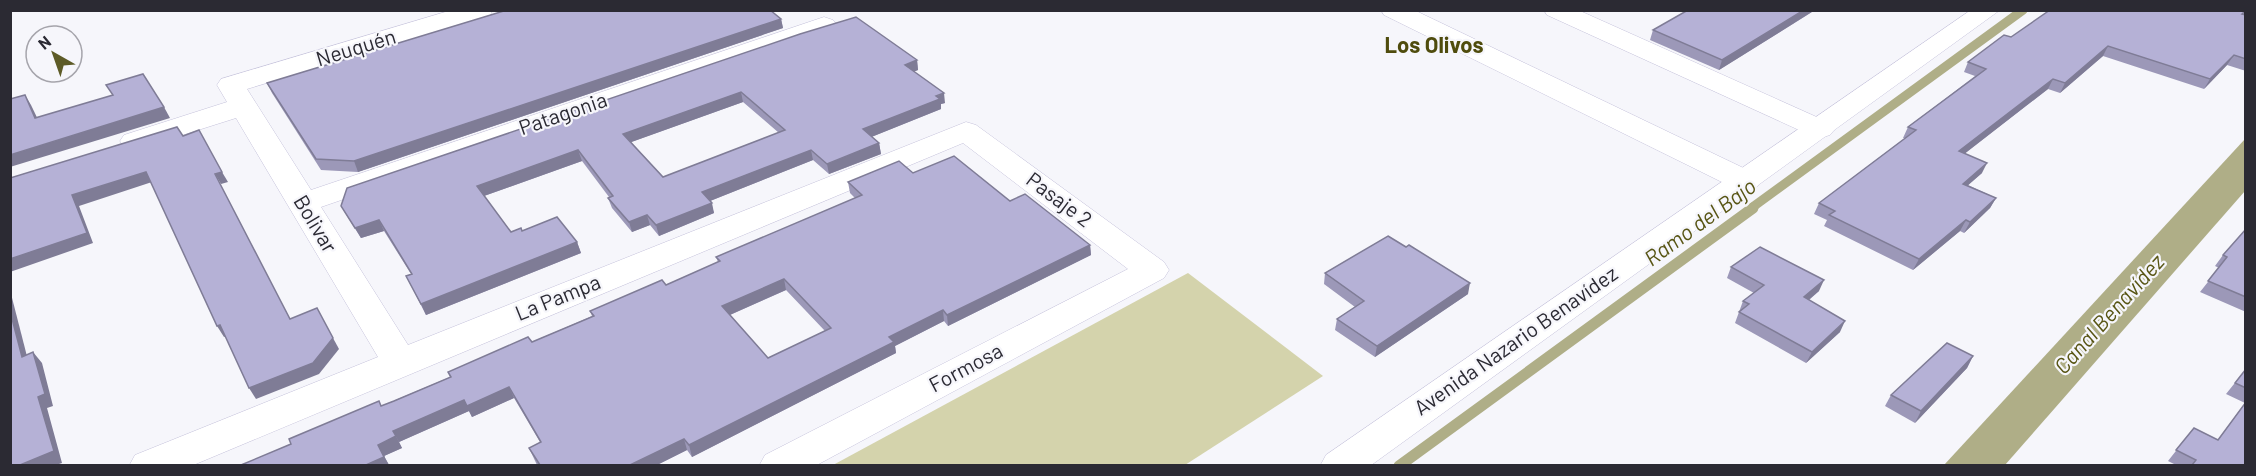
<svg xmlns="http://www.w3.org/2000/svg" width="2256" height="476" font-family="Barlow,sans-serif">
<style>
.green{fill:#d4d3ac}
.water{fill:#afae87}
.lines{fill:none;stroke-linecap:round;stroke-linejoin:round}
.stream-far1{stroke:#afae87;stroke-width:9}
.stream{stroke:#afae87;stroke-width:11}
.street-casing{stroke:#c5c2db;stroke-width:1}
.primary-casing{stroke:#c5c2db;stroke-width:1}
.street{fill:#fff;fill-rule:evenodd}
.primary{fill:#fff;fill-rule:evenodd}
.wall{fill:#9c98b8;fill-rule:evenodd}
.shaded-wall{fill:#7f7c96}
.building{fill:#b5b1d6;stroke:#7f7c96;stroke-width:1.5;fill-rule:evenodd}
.labels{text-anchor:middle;stroke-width:4.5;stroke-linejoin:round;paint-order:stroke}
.street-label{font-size:21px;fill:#2b2a33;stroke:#f6f6fb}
.neighbourhood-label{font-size:22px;font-weight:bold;fill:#4f4c0d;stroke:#f6f6fb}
.water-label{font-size:22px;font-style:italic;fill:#585514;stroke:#f6f6fb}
</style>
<rect width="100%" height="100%" fill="#f6f6fb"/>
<polygon class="green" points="1188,273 1323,376 1185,465 833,465"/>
<polygon class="water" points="2245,139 2245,191 2005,465 1944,465"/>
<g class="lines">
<polyline class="stream-far1" points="1750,209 2023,10"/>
<polyline class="stream" points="1399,466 1753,208"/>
<defs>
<g id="street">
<polygon points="452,10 493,10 490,15 247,89 311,190 815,20 824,17 833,20 837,25 833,30 321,207 408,345 966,122 976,125 1164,262 1169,270 1164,278 815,466 759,466 765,455 1128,269 963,143 191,466 129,466 135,455 378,357 236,118 135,150 124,147 120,141 124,135 227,102 217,85 221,79"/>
<polygon points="1381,10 1414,10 1756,174 1761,181 1756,188 1745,190 1734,188 1384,15"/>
<polygon points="1544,10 1578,10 1830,123 1835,129 1830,135 1820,138 1810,135 1547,15"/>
</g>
<polygon id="primary" points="1971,10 2000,10 1370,466 1320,466 1326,455"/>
</defs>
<use href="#street" class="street-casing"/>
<use href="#primary" class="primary-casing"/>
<use href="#street" class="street"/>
<use href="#primary" class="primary"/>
</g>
<g class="wall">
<polygon points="1815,10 1719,70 1650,40 1653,30"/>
<polygon points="2246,10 2246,71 2227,65 2204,89 2103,56 2060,93 2048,89 1965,153 1982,173 1968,185 1996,198 1990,208 1964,233 1960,231 1913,270 1824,226 1827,220 1814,214 1819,203 1905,138 1903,138 1908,127 1975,76 1964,72 1968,62 2011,37"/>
<polygon points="781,19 783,28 358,172 321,170 272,93 267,83"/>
<path d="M800 34 917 60 918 70 914 71 945 103 941 104V109L871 137 879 143 881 154 829 174 813 160 710 201 714 213 659 236 650 225 632 232 612 208 608 198 609 197 582 161 484 196 511 232 522 231 577 242 581 253 426 315 406 276 411 274 384 231 361 238 347 216 341 206ZM743 102 779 133 663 177 631 142Z"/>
<path d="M913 173 1010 201 1090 245 1091 255 948 326 944 321 895 346 896 353 692 457 687 450 657 465H537L529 448 540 442 514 398 472 417 469 411 399 442 402 448 384 456 389 465H241L450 377 448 372 532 342 592 316 590 311 666 285 718 262 716 257 855 198 850 193 848 182ZM786 290 825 331 768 358 730 315Z"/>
<polygon points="2246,229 2246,312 2200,292 2219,268 2215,266 2223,255"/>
<polygon points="1731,267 1819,291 1809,300 1840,332 1806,363 1735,323 1743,301 1754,293 1727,278"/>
<polygon points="1325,273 1468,294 1375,357 1335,330 1337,319 1355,307 1324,284"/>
<polygon points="1973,356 1967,368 1915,423 1885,406 1891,395"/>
<polygon points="2246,369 2246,465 2176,465 2168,461 2194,428 2218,440 2245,403 2226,394"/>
</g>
<g class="shaded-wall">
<polygon points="1804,10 1815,10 1719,70 1722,60"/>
<polygon points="781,19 783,28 358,172 354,161"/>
<polygon points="2108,46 2103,56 2060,93 2065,83"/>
<polygon points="2234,55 2227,65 2204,89 2210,79"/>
<polygon points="917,60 918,70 906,75 905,65"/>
<polygon points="2053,79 2048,89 1954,162 1959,151"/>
<polygon points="741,92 743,102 626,144 623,134"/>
<polygon points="944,93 945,103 941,104 941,109 864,140 863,129"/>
<polygon points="25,95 31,105 42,128 35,118"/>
<polygon points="164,107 170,118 10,167 10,155"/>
<polygon points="879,143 881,154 829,174 827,164"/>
<polygon points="578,150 582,161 481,197 477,186"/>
<polygon points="811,150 813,160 705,203 702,192"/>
<polygon points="1987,163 1982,173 1958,194 1963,184"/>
<polygon points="146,172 152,182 79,206 93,243 10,272 10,259 72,195"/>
<polygon points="222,172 228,182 221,184 215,174"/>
<polygon points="1996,198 1990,208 1964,233 1970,222"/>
<polygon points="712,203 714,213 659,236 656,225"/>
<polygon points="647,215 650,225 632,232 629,222"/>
<polygon points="379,220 384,231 361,238 355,228"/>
<polygon points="1966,220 1960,231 1913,270 1919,259"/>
<polygon points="577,242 581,253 426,315 421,304"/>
<polygon points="1090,245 1091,255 948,326 947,315"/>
<polygon points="784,279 786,290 725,317 722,306"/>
<polygon points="1824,280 1819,291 1799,308 1804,297"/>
<polygon points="1470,283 1468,294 1375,357 1377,346"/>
<polygon points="10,290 30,368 22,357 10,311"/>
<polygon points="943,310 944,321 895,346 896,353 692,457 689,445 889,337"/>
<polygon points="1845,321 1840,332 1806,363 1812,352"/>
<polygon points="220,325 227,336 224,337 217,326"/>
<polygon points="333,338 339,349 319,374 256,399 249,388"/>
<polygon points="33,352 42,363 53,406 47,408 62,463 56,465 20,465 38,397"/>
<polygon points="1973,356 1967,368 1915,423 1921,411"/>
<polygon points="509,387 514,398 472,417 469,411 399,442 393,431 464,400"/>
<polygon points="396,436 402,448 384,456 389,465 366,465 378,445"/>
<polygon points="684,439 687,450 657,465 630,465"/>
</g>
<g class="building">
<polygon points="507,10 770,10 781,19 354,161 316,159 267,83"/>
<polygon points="1688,10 1804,10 1722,60 1653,30"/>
<polygon points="2050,10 2246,10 2242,14 2246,15 2246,59 2234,55 2210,79 2108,46 2065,83 2053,79 1959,151 1987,163 1963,184 1996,198 1970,222 1966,220 1919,259 1829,215 1835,211 1819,203 1916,130 1908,127 1986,69 1968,62 2004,35 2011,37"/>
<path d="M856 17 917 60 905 65 944 93 936 96 940 99 863 129 879 143 827 164 811 150 702 192 712 203 656 225 647 215 629 222 608 198 613 196 578 150 477 186 511 232 521 228 522 231 557 217 577 242 421 304 406 276 412 274 379 220 355 228 341 206 347 188 800 34ZM741 92 785 130 663 177 623 134Z"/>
<polygon points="143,74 164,107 10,155 10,99 25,95 35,118 113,95 106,85"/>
<polygon points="177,127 183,136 199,130 222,172 215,174 290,319 317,308 333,338 313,363 249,388 220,325 217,326 146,172 72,195 87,233 10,259 10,178"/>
<path d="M954 156 1010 201 1025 194 1090 245 947 315 943 310 889 337 894 342 689 445 684 439 630 465H540L529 448 541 442 509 387 467 406 464 400 393 431 396 436 378 445 384 457 366 465H241L291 444 289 439 379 401 381 406 394 401 451 377 448 372 528 337 532 342 594 316 590 311 662 280 666 285 720 261 716 257 862 195 848 182 899 161 913 173ZM784 279 831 328 768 358 722 306Z"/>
<polygon points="2246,229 2246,297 2208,281 2227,257 2223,255"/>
<polygon points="1388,236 1406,247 1409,245 1470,283 1377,346 1337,319 1364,301 1325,273"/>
<polygon points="1760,247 1824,280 1804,297 1845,321 1812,352 1739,312 1749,304 1743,301 1764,285 1731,267"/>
<polygon points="10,311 22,357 33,352 45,394 38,397 54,451 20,465 10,465"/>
<polygon points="1947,343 1973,356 1921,411 1891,395"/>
<polygon points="2246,369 2246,388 2235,383"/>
<polygon points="2246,402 2246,465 2192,465 2196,460 2176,450 2194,428 2218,440"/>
</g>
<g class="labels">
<g class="street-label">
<text transform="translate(356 48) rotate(-17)" y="7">Neuquén</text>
<text transform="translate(563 114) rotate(-19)" y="7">Patagonia</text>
<text transform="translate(1059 200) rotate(37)" y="7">Pasaje 2</text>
<text transform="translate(315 224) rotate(59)" y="7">Bolivar</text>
<text transform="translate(558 298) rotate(-22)" y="7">La Pampa</text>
<text transform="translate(1516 341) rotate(-35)" y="7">Avenida Nazario Benavídez</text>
<text transform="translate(966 368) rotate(-28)" y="7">Formosa</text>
</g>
<g class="neighbourhood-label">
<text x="1434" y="53">Los Olivos</text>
</g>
<g class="water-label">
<text transform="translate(1700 222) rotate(-36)" y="8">Ramo del Bajo</text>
<text transform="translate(2109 314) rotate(-48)" y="8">Canal Benavídez</text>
</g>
</g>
<rect width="2256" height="476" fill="none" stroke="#2b2a33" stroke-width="24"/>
<g transform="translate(54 54) rotate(320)"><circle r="28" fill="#f6f6fb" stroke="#a5a4ab" stroke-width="1.5"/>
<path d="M0-4.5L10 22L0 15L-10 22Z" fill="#5d5b27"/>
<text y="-9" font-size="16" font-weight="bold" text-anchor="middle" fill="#2b2a33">N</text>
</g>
</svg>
